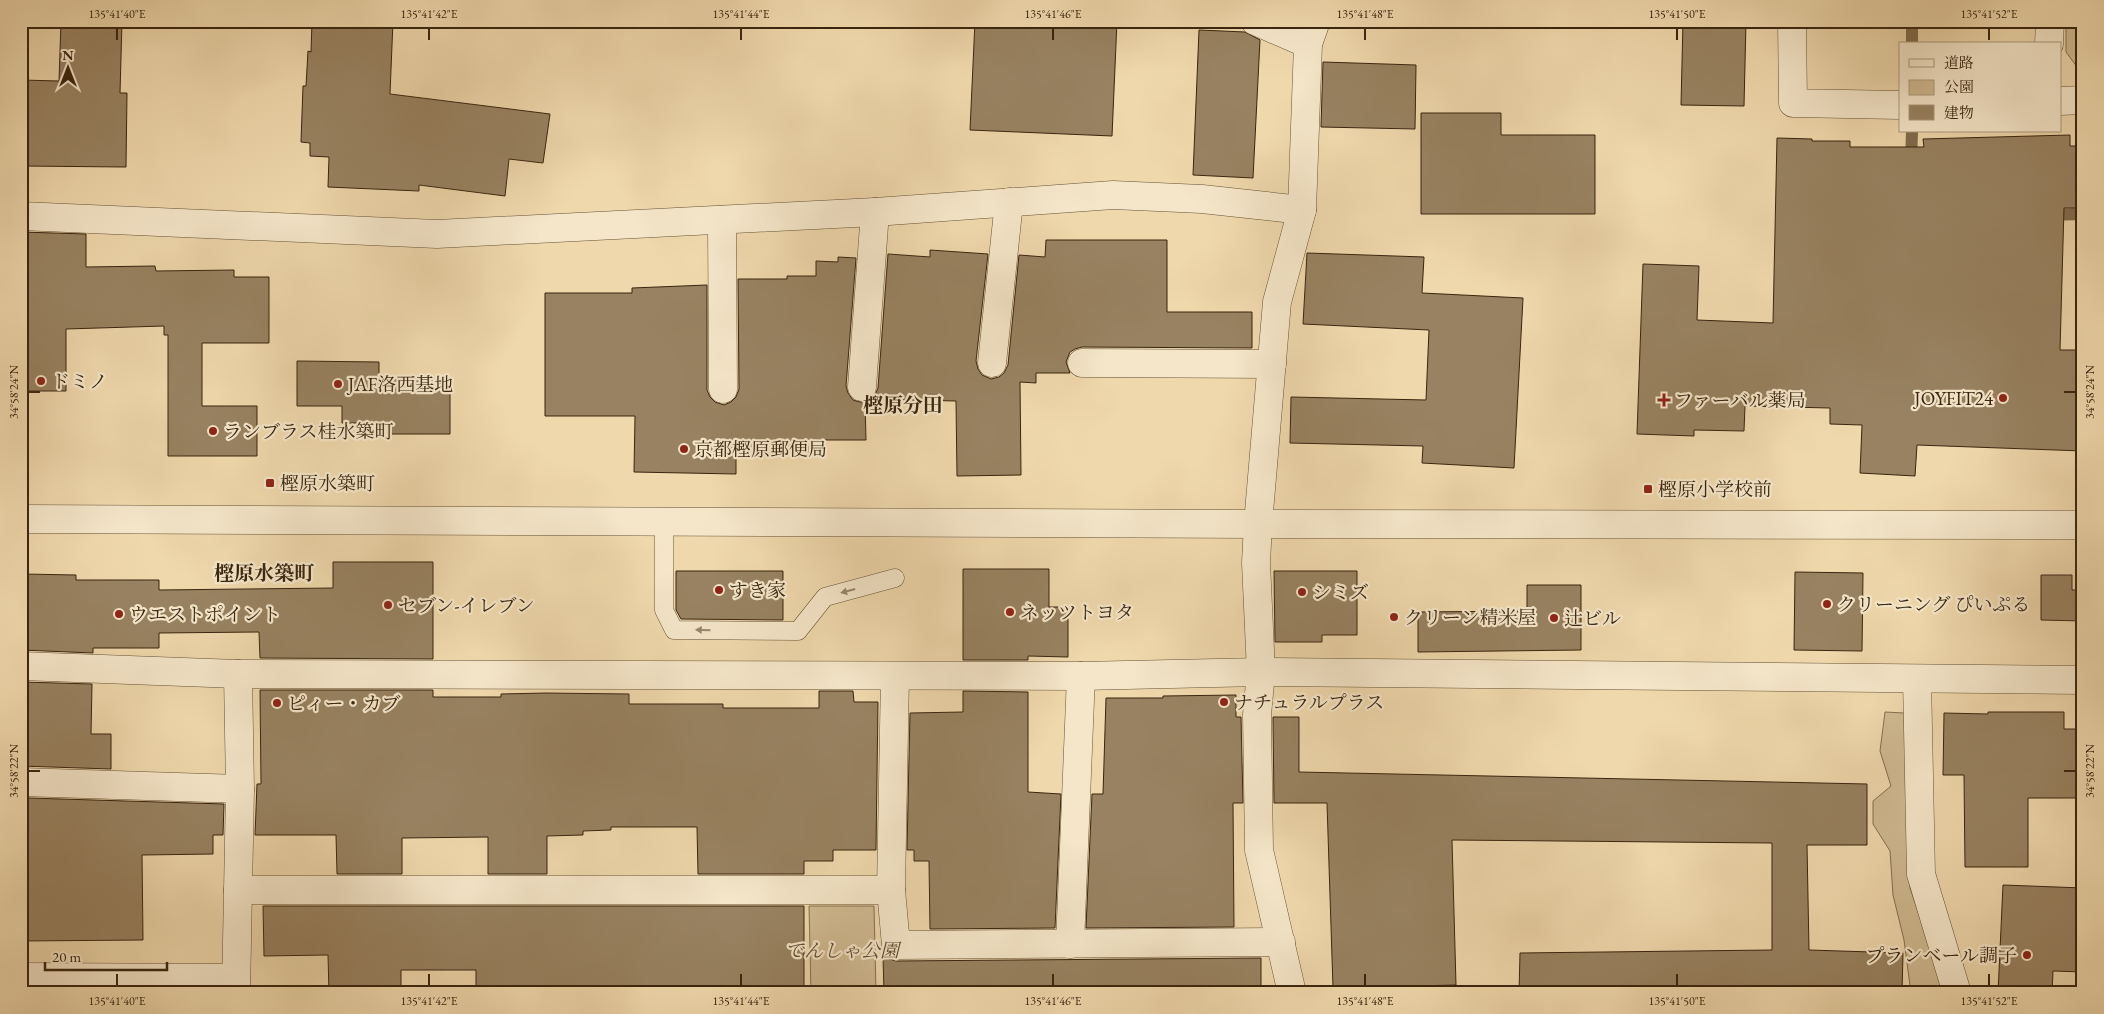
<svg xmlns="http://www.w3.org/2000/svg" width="2104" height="1014" font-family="'EB Garamond','Noto Serif JP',serif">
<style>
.green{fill:#d0ba91;stroke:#847050}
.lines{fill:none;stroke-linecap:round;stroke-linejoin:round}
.stream{stroke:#816c4d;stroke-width:12}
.building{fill:#988261;stroke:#39250f}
.service-casing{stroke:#665236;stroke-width:19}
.minor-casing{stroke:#665236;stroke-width:29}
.tertiary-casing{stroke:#665236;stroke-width:29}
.service{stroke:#f5e6c9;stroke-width:18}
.minor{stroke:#f5e6c9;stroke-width:28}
.tertiary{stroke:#f5e6c9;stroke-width:28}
.oneway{fill:#97866c}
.ticks{fill:none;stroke:#39250f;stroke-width:2}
.poi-dot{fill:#8f2418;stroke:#f5e6c9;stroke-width:2}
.labels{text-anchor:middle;stroke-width:4.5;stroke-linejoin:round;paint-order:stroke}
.poi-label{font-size:19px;fill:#39250f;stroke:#f5e6c9;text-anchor:start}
.park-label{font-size:19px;font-style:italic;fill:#5f4a30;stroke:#f5e6c9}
.neighbourhood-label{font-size:20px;font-weight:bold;fill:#39250f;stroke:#f5e6c9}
.neatline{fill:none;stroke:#39250f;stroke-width:2}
.ticks-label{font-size:12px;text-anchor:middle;fill:#39250f}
</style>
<rect width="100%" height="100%" fill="#efd8ac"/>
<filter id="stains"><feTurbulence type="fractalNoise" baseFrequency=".004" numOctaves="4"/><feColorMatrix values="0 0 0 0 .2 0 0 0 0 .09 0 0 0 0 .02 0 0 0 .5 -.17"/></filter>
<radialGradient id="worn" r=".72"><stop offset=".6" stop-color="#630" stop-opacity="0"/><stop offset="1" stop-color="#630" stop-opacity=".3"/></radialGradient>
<g class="green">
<polygon points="2066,21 2083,21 2083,75 2066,52"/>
<polygon points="1885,712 1904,713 1910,888 1946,993 1911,993 1904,940 1893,895 1890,851 1873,824 1873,801 1891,786 1880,751"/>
<polygon points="809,906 874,906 876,993 811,993"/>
</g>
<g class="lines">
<g class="stream">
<polyline points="1912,44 1912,21"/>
<polyline points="1911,164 1912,131"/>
<polyline points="2047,215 2083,214"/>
</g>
</g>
<g class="building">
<polygon points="61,21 122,21 120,93 127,93 126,167 21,166 21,80 59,81"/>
<polygon points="312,21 393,21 390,94 550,114 543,163 509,159 505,196 419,185 419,191 328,187 329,157 310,156 310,143 301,142 303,86 306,86 308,51 311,52"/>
<polygon points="975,21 1117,21 1112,136 970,130"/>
<polygon points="1683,21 1746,21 1744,106 1681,105"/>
<polygon points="1199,30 1245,32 1260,40 1253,178 1193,175"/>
<polygon points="1323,62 1416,65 1415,129 1321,127"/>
<polygon points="1421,113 1501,113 1501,135 1595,135 1595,214 1421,214"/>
<polygon points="2070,135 2070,146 2083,146 2083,191 2081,191 2082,208 2064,208 2060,350 2083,350 2083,451 1917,445 1915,476 1860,473 1862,425 1830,424 1830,408 1745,406 1744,431 1694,430 1694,436 1637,434 1643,264 1699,266 1697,320 1773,323 1777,138 1812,139 1812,141 1850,141 1850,147 1924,147 1923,139"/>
<polygon points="21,232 86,234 86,267 155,266 156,271 234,270 234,277 269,277 269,343 202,343 202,406 257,406 257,456 168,456 168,335 164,335 164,326 66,329 66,391 21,391"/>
<polygon points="1046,240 1167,240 1167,312 1252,312 1252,348 1082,347 1075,349 1070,352 1066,362 1070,373 1036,373 1036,383 1020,382 1021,475 957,476 956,401 871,399 875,395 878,388 888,254 930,257 930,250 988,254 976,361 978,369 982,375 991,379 999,377 1004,373 1008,365 1019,255 1045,257"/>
<polygon points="1307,253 1424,257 1422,293 1523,298 1514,468 1422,463 1423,446 1290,443 1291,397 1426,400 1429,330 1303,324"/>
<polygon points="838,257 856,258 846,386 848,393 853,400 860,402 865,402 866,440 817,440 817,452 736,452 736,474 634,472 635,416 545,416 545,293 632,293 632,288 707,285 707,390 710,397 715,402 724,405 731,402 736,397 739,389 738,279 787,279 787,276 816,276 816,261 838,262"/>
<polygon points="297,361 379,362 379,379 450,379 450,434 391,434 391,423 342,423 342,406 297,406"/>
<polygon points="333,562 433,562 433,659 260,658 259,632 159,633 159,648 93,648 93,653 22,650 23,574 76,575 76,580 159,580 159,590 333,588"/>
<polygon points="963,569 1049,569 1049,607 1068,607 1068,657 1028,656 1028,660 963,660"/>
<polygon points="676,571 783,571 783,620 681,619 676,610"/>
<polygon points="1274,571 1357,571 1357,635 1322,635 1322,642 1275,642"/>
<polygon points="1795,572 1863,573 1862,651 1794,650"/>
<polygon points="2041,575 2072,575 2072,590 2083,590 2083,621 2041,620"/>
<polygon points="1527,585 1581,585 1581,650 1418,652 1418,612 1527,611"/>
<polygon points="21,682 92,684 91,734 111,734 111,769 21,766"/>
<polygon points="260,690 433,690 433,697 501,697 501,694 546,693 629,694 629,704 723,704 723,708 819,708 819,691 853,691 854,702 878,702 876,850 833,850 833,861 804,861 804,874 698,874 697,827 611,827 611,830 583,831 583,835 547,836 547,874 488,874 488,837 402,838 402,874 337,874 336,835 255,835 257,784 261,784"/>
<polygon points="963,691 1028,692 1028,792 1061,794 1055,928 930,929 929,861 914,861 914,850 907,850 910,713 963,712"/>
<polygon points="1236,695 1236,717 1241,717 1243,803 1233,803 1234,927 1086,928 1092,794 1103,794 1106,698 1163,698 1163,696"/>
<polygon points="1988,712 2064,712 2064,729 2077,729 2077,798 2028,798 2028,867 1965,867 1964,775 1943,775 1944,713 1988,714"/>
<polygon points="1273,717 1299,717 1299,772 1867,784 1867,845 1807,845 1809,950 1903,953 1902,993 1519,993 1520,953 1772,950 1772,843 1452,840 1456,985 1333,988 1327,803 1274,803"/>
<polygon points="28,798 224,804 223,835 213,835 213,854 142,855 143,940 21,941 21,876 28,876"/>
<polygon points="2003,885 2083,888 2083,972 2053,971 2052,993 1998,993"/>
<polygon points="263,906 804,906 804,993 476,993 476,970 401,970 401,993 329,993 328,955 264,956"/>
<polygon points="883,957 896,961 1261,958 1261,993 884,993"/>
</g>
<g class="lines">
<defs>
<polyline id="service" points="664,521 664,610 674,630 798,631 825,597 895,578"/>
<g id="minor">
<polyline points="1255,21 1308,44"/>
<polyline points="1792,21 1793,103 1900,105"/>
<polyline points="2049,44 2050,21"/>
<polyline points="2060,101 2083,100"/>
<polyline points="21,216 437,234 875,212 1113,195 1202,199 1302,210"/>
<polyline points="722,220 723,389"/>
<polyline points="992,363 1009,202"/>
<polyline points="1082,363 1272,364"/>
<polyline points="862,387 875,212"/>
<polyline points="21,666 238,674 1081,676 1261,672 2083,680"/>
<polyline points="895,676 891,890 896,945 1281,942"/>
<polyline points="1917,679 1921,874 1957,993"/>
<polyline points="21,782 240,789"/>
<polyline points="238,890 891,890"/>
<polyline points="1070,944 1081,676"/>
<polyline points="21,977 236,978"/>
<polyline points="236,993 240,789 238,674"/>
<polyline points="1292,993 1259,850 1257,715 1261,672 1256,563 1258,524 1277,302 1302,210 1308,44 1316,21"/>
</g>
<polyline id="tertiary" points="21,519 1258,524 2083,525"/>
</defs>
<use href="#service" class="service-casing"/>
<use href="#minor" class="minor-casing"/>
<use href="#tertiary" class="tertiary-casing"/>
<use href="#service" class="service"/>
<use href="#minor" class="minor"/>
<use href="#tertiary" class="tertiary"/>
</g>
<defs><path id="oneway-solid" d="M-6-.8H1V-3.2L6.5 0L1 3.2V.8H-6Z" transform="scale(1.25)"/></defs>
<g class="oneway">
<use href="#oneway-solid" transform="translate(848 591) rotate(165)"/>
<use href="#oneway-solid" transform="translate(703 630) rotate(-179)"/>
</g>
<path class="ticks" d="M117 28V40M429 28V40M741 28V40M1053 28V40M1365 28V40M1677 28V40M1989 28V40M28 392H40M2064 392H2076M28 771H40M2064 771H2076M117 974V986M429 974V986M741 974V986M1053 974V986M1365 974V986M1677 974V986M1989 974V986"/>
<g class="poi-dot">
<circle cx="41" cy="381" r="5"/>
<circle cx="338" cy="384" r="5"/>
<circle cx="2003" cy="398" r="5"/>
<path d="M1661.5 392.5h5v5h5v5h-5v5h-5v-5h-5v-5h5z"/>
<circle cx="213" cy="431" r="5"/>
<circle cx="684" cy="449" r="5"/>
<rect x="265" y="478" width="10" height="10" rx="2.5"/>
<rect x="1643" y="484" width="10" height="10" rx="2.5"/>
<circle cx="719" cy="590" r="5"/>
<circle cx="1302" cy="592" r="5"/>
<circle cx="1827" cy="604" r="5"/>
<circle cx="388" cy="605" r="5"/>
<circle cx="1010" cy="612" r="5"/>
<circle cx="119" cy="614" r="5"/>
<circle cx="1394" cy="617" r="5"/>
<circle cx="1554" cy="618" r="5"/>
<circle cx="1224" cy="702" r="5"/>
<circle cx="277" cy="703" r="5"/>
<circle cx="2027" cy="955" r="5"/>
</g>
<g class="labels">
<g class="poi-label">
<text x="51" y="388">ドミノ</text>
<text x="348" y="391">JAF洛西基地</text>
<text x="1993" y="405" text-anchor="end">JOYFIT24</text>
<text x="1674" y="407">ファーバル薬局</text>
<text x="223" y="438">ランブラス桂水築町</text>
<text x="694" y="456">京都樫原郵便局</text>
<text x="280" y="490">樫原水築町</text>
<text x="1658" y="496">樫原小学校前</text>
<text x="729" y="597">すき家</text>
<text x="1312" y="599">シミズ</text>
<text x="1837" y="611">クリーニング ぴいぷる</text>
<text x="398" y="612">セブン-イレブン</text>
<text x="1020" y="619">ネッツトヨタ</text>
<text x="129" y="621">ウエストポイント</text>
<text x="1404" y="624">クリーン精米屋</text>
<text x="1564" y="625">辻ビル</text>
<text x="1234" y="709">ナチュラルプラス</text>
<text x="287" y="710">ピィー・カブ</text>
<text x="2017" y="962" text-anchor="end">プランベール調子</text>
</g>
<g class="park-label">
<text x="842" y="957">でんしゃ公園</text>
</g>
<g class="neighbourhood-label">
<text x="903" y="412">樫原分田</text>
<text x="264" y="580">樫原水築町</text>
</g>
</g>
<rect width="2104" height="1014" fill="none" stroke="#efd8ac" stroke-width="55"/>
<rect x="1899" y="42" width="162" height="90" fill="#f5e6c9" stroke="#aa997f"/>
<rect x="1909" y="59" width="25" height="8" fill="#f5e6c9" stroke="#aa997f"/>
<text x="1944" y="68" font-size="15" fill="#39250f">道路</text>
<rect x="1909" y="80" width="25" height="15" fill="#d0ba91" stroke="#aa997f"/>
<text x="1944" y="92" font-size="15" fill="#39250f">公園</text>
<rect x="1909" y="105" width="25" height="15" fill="#988261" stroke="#aa997f"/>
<text x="1944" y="118" font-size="15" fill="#39250f">建物</text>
<g transform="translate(68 68)" stroke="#f5e6c9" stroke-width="4" paint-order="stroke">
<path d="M0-4L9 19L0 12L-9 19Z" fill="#39250f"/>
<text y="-8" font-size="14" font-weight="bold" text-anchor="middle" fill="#39250f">N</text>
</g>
<path d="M45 962v8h122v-8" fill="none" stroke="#39250f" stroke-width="2.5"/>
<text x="52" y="962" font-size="15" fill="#39250f" stroke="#f5e6c9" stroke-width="4" paint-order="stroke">20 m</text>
<rect x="28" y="28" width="2048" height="958" class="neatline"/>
<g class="ticks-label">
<text x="117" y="18">135°41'40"E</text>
<text x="429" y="18">135°41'42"E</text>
<text x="741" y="18">135°41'44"E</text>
<text x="1053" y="18">135°41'46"E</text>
<text x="1365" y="18">135°41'48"E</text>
<text x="1677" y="18">135°41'50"E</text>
<text x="1989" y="18">135°41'52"E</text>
<text transform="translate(14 392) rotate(-90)" y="4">34°58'24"N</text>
<text transform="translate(2090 392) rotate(-90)" y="4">34°58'24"N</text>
<text transform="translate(14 771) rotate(-90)" y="4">34°58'22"N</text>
<text transform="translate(2090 771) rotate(-90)" y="4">34°58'22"N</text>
<text x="117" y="1005">135°41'40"E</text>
<text x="429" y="1005">135°41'42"E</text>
<text x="741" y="1005">135°41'44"E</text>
<text x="1053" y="1005">135°41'46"E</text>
<text x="1365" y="1005">135°41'48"E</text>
<text x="1677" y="1005">135°41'50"E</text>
<text x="1989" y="1005">135°41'52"E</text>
</g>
<rect width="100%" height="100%" filter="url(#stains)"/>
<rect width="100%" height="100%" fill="url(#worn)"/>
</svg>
